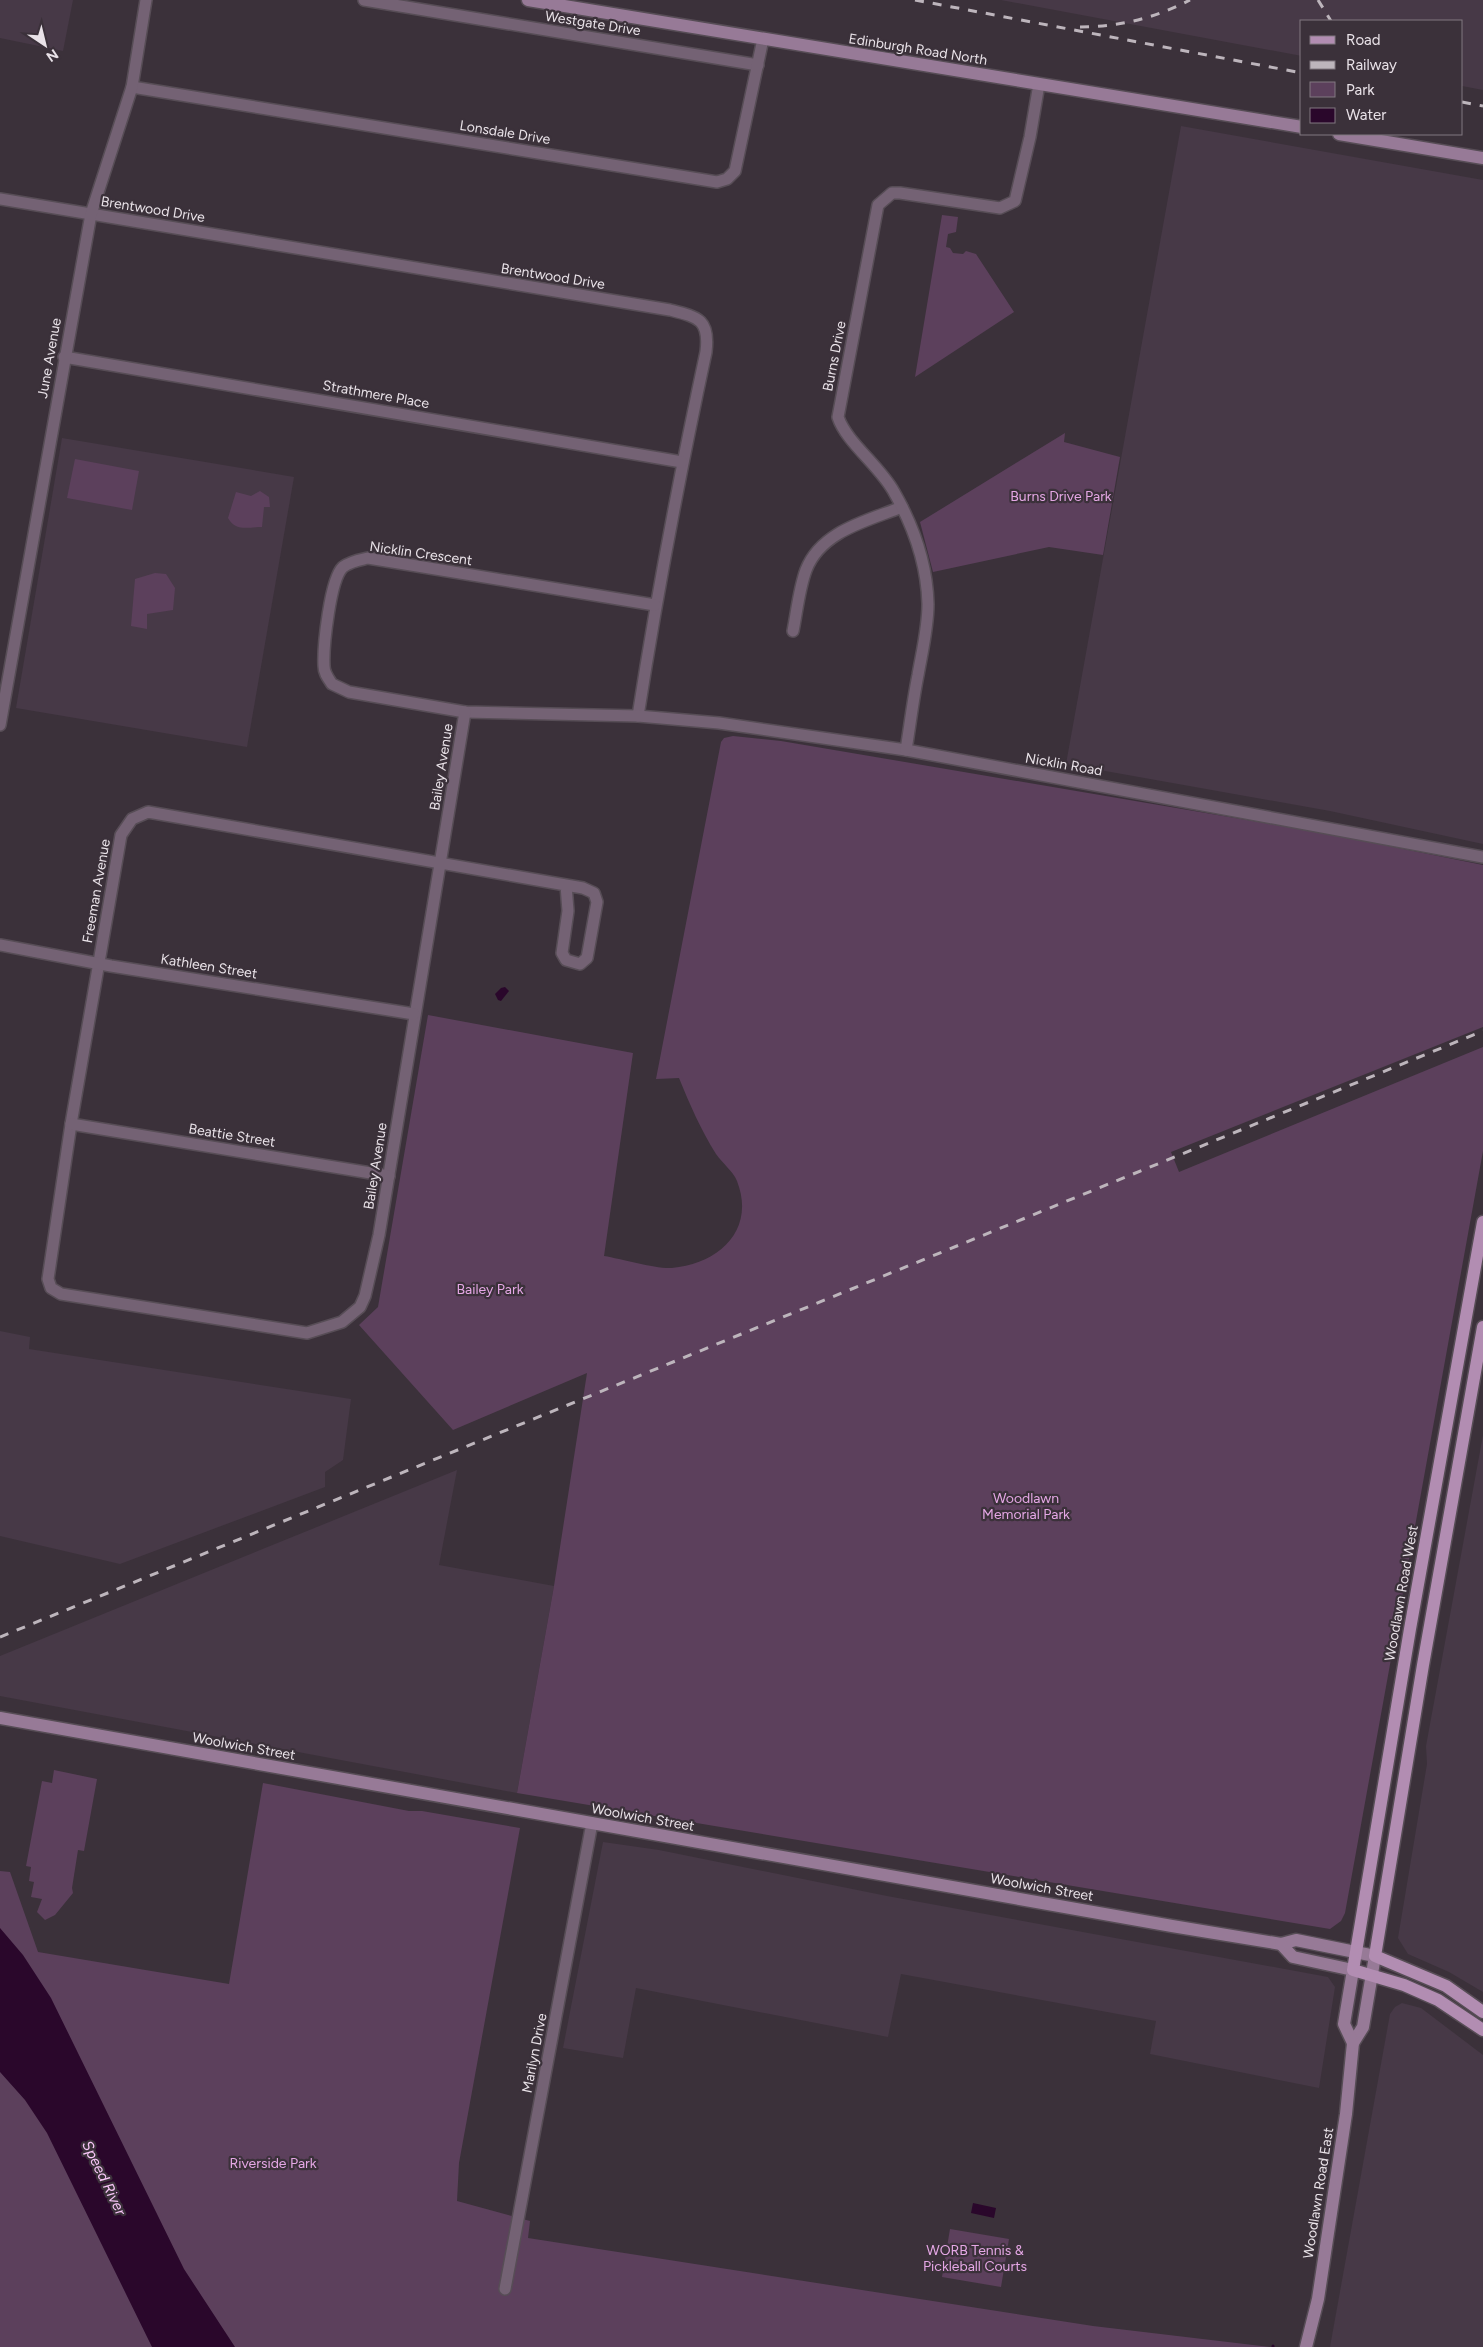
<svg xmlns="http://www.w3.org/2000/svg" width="1483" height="2347" font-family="Figtree,sans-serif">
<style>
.built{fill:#473947}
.green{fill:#5c405c}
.water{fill:#2a072b}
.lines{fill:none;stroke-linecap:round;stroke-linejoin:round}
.stream{stroke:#2a072b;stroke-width:3}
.minor-casing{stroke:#574d56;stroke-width:14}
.secondary-casing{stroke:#574d56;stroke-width:15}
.primary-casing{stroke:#574d56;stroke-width:15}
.minor{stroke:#746274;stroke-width:11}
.secondary{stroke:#977a97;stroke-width:12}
.primary{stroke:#b28db2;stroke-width:12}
.rail{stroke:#bdb5bc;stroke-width:3;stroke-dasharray:9 9;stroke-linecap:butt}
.labels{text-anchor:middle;stroke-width:4.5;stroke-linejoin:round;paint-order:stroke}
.street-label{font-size:14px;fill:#e9e2e8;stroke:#3b313a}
.park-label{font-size:14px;fill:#e5a7e5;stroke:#3b313a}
.water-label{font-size:15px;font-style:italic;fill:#f9c6f9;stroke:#3b313a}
</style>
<rect width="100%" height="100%" fill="#3b313a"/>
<g class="built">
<polygon points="0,0 73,0 63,51 0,38"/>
<polygon points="1001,0 1483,0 1483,90 1462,86 1462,21 1302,21 1302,56"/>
<polygon points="1181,126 1483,180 1483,844 1330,811 1066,764"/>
<polygon points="62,438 294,477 247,747 16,708"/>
<polygon points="0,1331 30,1337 29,1349 351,1399 343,1460 325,1472 325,1487 120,1564 0,1536"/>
<polygon points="1483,1435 1483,1992 1449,1972 1408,1954 1398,1938 1427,1764 1426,1746"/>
<polygon points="457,1470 439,1565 554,1586 517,1793 0,1696 0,1656"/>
<polygon points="603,1842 659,1850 887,1896 1328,1977 1335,1987 1319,2088 1150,2054 1156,2021 901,1974 888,2037 636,1988 623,2058 563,2048"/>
<polygon points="1402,2003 1421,2008 1483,2055 1483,2347 1330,2347 1390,2014 1395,2007"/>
</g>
<g class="green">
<polygon points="942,215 958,217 956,232 948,234 946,247 950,248 953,253 963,254 966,251 976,254 1014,312 915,377"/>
<polygon points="1065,433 1064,442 1120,457 1103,555 1049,547 933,572 920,522"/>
<polygon points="75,459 139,471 132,510 67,498"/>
<path d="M260 491 269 497 270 507H264L262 527C248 527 236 532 228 518L236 492 251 496Z"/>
<polygon points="155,573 166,574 175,588 173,610 147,614 147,629 131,626 135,579"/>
<path d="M733 736 781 741 1324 833 1483 865V1027L1171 1152 1179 1172 1483 1047V1151L1345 1913 1341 1921 1330 1929 517 1793 554 1586 587 1373 453 1430 359 1325 378 1307 428 1015 633 1053 604 1256C622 1259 655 1269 672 1268 719 1264 756 1230 737 1181 733 1171 722 1163 716 1154 701 1130 690 1105 679 1078L656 1079 721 742 724 738Z"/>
<polygon points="54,1770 97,1779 84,1851 78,1850 72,1888 73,1893 55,1915 45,1920 37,1912 42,1899 31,1897 34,1882 29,1881 31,1867 26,1866 42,1781 52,1783"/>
<polygon points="263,1783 409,1811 422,1811 520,1828 459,2163 457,2201 530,2221 528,2238 1093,2326 1270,2347 0,2347 0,1871 10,1872 38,1952 229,1984"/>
<polygon points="950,2229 1009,2239 1001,2287 942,2277"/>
</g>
<g class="water">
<polygon points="505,987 509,991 501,1001 498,1000 495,994 501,988"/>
<polygon points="0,1928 23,1955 51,1998 184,2269 235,2347 152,2347 47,2133 25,2100 0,2072"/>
<polygon points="973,2203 996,2208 994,2218 971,2213"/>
</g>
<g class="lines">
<polyline class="stream" points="1273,2347 1273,2346"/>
<defs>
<g id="minor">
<polyline points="364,0 758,65"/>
<polyline points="132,87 717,182 727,179 735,171 763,39"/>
<path d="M0 199 670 310C698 317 710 319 706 352 680 473 657 594 638 716"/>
<polyline points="64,357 682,462"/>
<path d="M655 605 368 558C359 560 351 561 343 567 330 579 323 647 324 666 324 673 328 678 332 684L349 692 465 712 638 716 719 723 906 750 1483 857"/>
<path d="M793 631C797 611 799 589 806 570 821 531 867 521 902 507"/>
<polyline points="465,712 379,1235 365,1296 360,1307 342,1322 307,1333 61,1294 51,1288 48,1279 71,1124 121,835 132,819 148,812 583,888 594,893 597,902 587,958 580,964 566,960 562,953 568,911 566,885"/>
<polyline points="0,725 91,214 132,87 146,0"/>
<path d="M906 750C910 725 913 700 918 675 922 652 928 628 928 604 927 564 914 527 894 492 880 466 846 442 838 417L878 205 892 193H900L1000 208 1015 201 1030 137 1039 84"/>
<polyline points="0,945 111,966 414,1014"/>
<polyline points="71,1124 389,1176"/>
<polyline points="505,2289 592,1823"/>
</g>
<g id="secondary">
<polyline points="528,0 1302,127"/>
<polyline points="1339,134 1483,158"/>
<polyline points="0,1718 1172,1926 1281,1944 1296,1940 1375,1956 1363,2027 1353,2043 1346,2114 1318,2299 1306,2347"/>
<polyline points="1281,1944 1293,1957 1353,1970 1344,2024 1353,2043"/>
</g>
<g id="primary">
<polyline points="1483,1222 1410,1629 1353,1970 1404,1985 1438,2000 1483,2030"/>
<polyline points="1483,1327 1423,1665 1375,1956 1446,1986 1483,2012"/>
</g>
</defs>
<use href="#minor" class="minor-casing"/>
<use href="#secondary" class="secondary-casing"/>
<use href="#primary" class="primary-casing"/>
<use href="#minor" class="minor"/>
<use href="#secondary" class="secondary"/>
<use href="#primary" class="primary"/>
<g class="rail">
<polyline points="915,0 1302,73"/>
<polyline points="1318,0 1331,21"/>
<path d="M1080 27C1119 27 1155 18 1190 0"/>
<polyline points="1462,102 1483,106"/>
<polyline points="0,1637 1483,1031"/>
</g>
</g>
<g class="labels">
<g class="street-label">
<text transform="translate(593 23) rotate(9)" y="5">Westgate Drive</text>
<text transform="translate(918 49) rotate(9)" y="5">Edinburgh Road North</text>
<text transform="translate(505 132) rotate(9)" y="5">Lonsdale Drive</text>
<text transform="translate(153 209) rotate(9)" y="5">Brentwood Drive</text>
<text transform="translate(553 276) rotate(9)" y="5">Brentwood Drive</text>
<text transform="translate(834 356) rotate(-79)" y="5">Burns Drive</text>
<text transform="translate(49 358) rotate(-80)" y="5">June Avenue</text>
<text transform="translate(376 394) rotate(10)" y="5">Strathmere Place</text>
<text transform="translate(421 553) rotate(8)" y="5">Nicklin Crescent</text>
<text transform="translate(1064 764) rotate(10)" y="5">Nicklin Road</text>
<text transform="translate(441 767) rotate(-81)" y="5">Bailey Avenue</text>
<text transform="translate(96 891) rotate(-80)" y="5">Freeman Avenue</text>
<text transform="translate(209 966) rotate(9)" y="5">Kathleen Street</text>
<text transform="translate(232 1135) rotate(9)" y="5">Beattie Street</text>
<text transform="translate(375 1166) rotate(-81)" y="5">Bailey Avenue</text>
<text transform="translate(1401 1593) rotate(-80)" y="5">Woodlawn Road West</text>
<text transform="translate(244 1746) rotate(10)" y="5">Woolwich Street</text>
<text transform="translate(643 1817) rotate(10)" y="5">Woolwich Street</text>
<text transform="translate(1042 1887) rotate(10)" y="5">Woolwich Street</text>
<text transform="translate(534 2053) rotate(-79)" y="5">Marilyn Drive</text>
<text transform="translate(1318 2193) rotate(-81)" y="5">Woodlawn Road East</text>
</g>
<g class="park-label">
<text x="1061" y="501">Burns Drive Park</text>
<text x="490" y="1294">Bailey Park</text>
<text x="1026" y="1503">Woodlawn<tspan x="1026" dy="16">Memorial Park</tspan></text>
<text x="273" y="2168">Riverside Park</text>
<text x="975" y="2255">WORB Tennis &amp;<tspan x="975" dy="16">Pickleball Courts</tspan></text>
</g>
<g class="water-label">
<text transform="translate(104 2178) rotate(64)" y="5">Speed River</text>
</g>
</g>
<rect x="1300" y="20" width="162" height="115" fill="#3b313a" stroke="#817880"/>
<rect x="1310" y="36" width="25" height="8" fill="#b28db2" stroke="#817880"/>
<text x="1346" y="45" font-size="15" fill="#e9e2e8">Road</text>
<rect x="1310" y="61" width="25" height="8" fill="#bdb5bc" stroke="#817880"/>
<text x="1346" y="70" font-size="15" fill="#e9e2e8">Railway</text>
<rect x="1310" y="82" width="25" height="15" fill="#5c405c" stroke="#817880"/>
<text x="1346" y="95" font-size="15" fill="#e9e2e8">Park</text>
<rect x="1310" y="108" width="25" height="15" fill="#2a072b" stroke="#817880"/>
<text x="1346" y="120" font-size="15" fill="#e9e2e8">Water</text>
<g transform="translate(45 45) rotate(145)" stroke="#3b313a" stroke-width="4" paint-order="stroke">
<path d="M0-4L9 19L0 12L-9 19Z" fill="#e9e2e8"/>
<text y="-8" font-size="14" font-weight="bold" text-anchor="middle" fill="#e9e2e8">N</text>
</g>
</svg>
